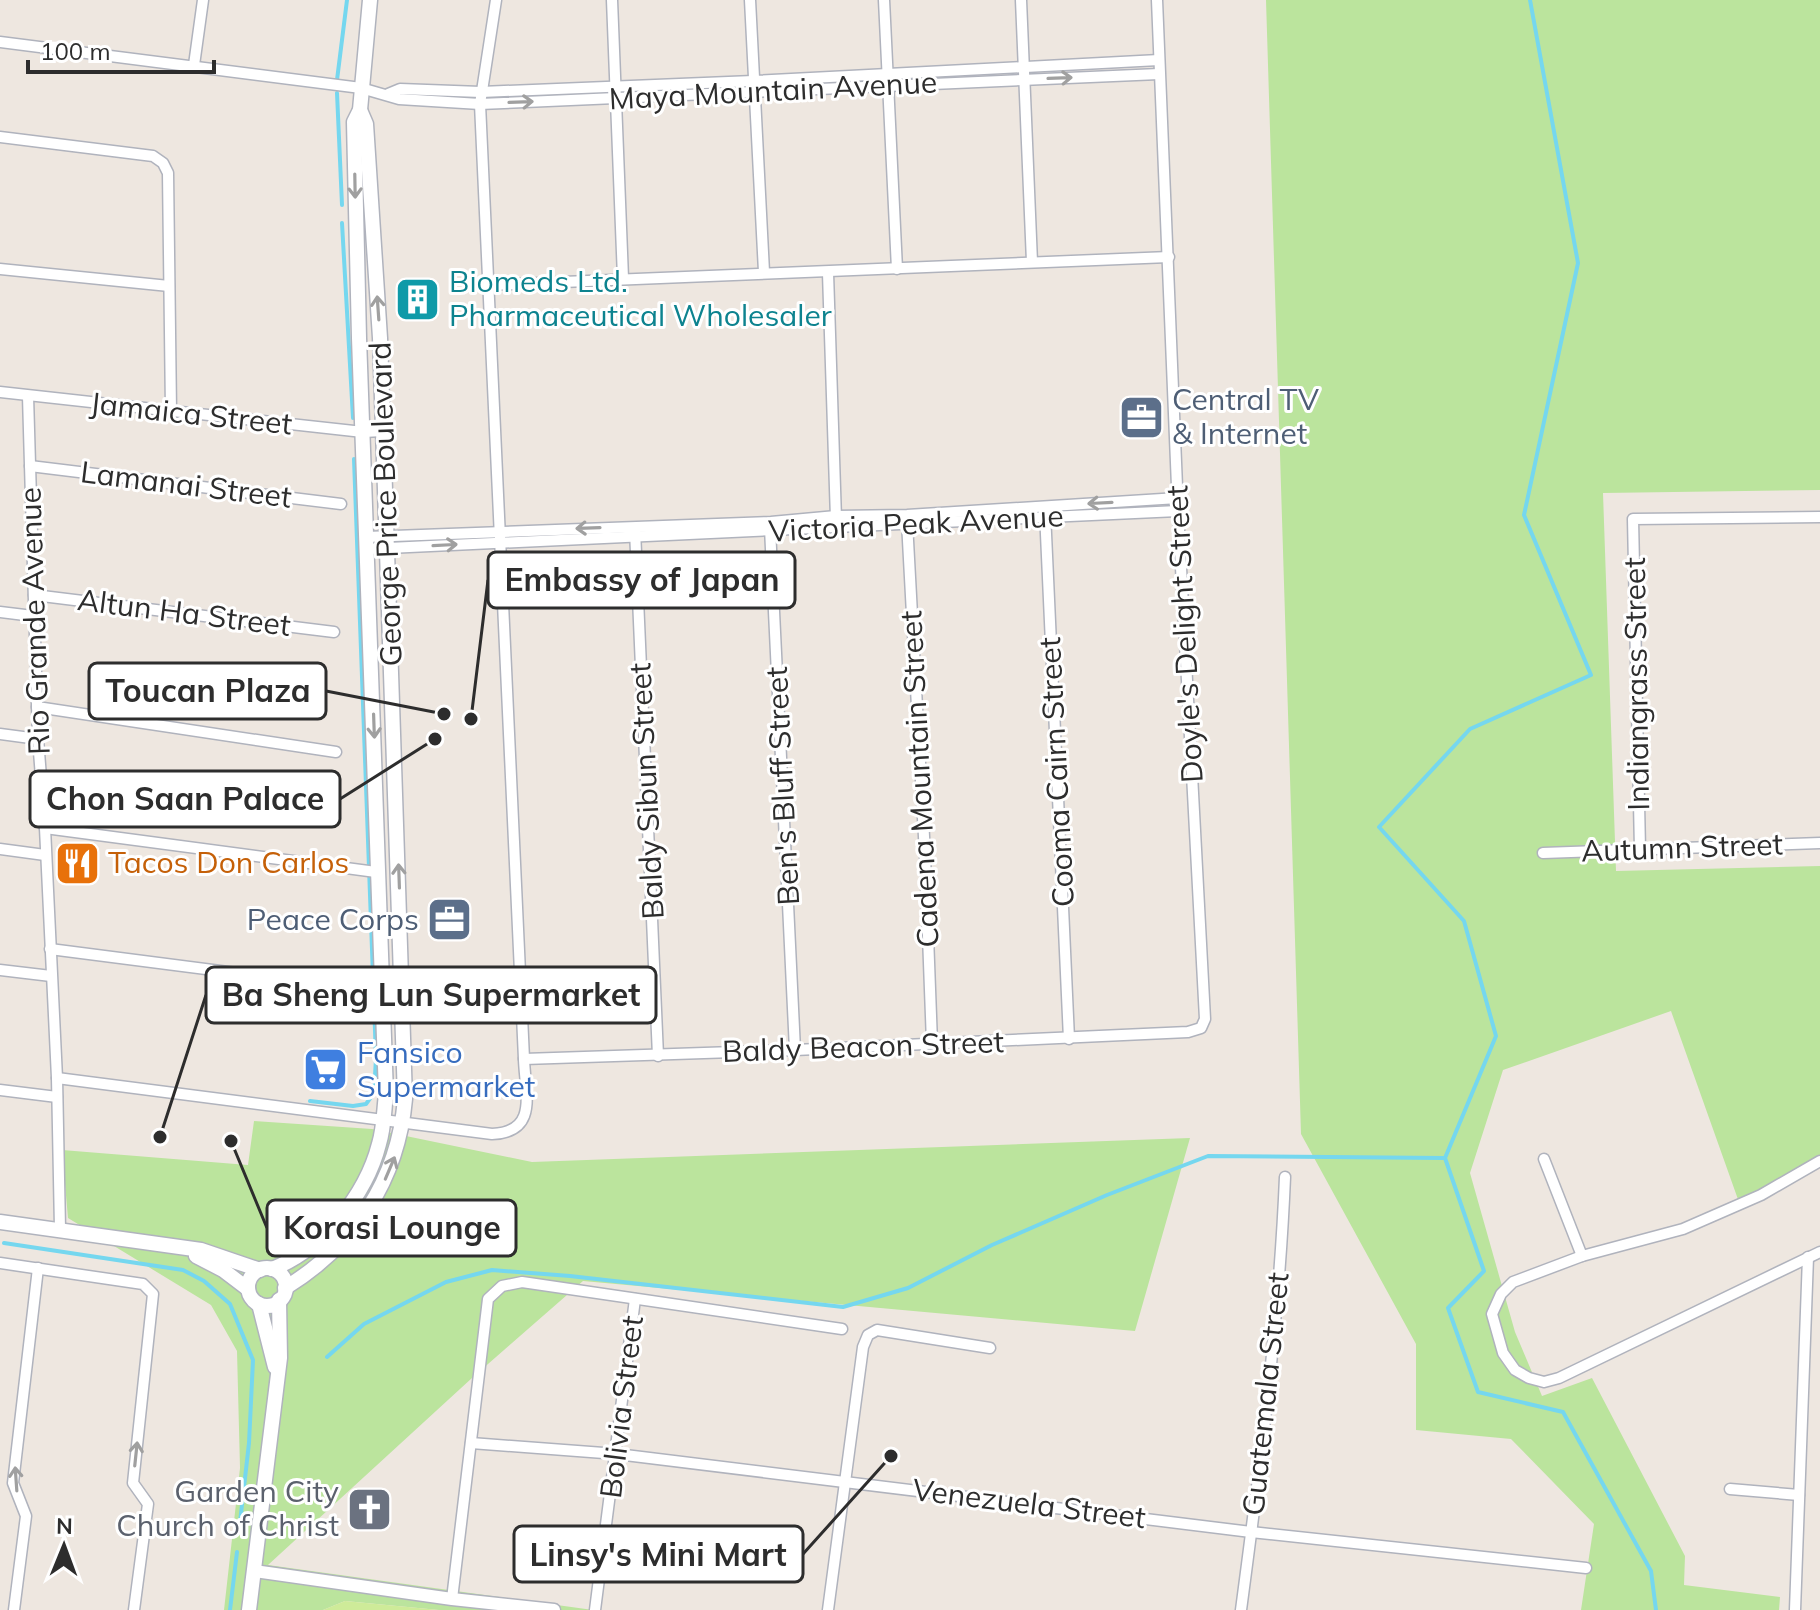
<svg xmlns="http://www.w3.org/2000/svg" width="1820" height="1610" font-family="Mulish,sans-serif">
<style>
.green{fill:#bbe49d}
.pitch{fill:#ceeb99}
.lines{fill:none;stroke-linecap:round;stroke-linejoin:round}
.stream{stroke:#75d7ef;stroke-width:4}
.minor-casing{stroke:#b0b3bd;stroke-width:13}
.tertiary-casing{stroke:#b0b3bd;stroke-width:15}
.secondary-casing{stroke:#b0b3bd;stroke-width:17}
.minor{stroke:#fff;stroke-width:10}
.tertiary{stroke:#fff;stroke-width:12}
.secondary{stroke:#fff;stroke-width:14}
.oneway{stroke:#a0a0a0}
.labels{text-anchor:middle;stroke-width:6;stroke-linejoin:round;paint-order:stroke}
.street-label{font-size:30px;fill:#2d2d2d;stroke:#fff}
.culture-label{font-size:30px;fill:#0d838f;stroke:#fff;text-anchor:start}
.service-label{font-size:30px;fill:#4e5e75;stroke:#fff;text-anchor:start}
.food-label{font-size:30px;fill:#c56008;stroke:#fff;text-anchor:start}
.shop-label{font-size:30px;fill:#366cbe;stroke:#fff;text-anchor:start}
.worship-label{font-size:30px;fill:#5b616d;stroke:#fff;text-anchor:end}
.leader{fill:none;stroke:#2d2d2d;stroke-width:3}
.callout-dot{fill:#2d2d2d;stroke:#fff;stroke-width:3}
.callout{fill:#fff;stroke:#2d2d2d;stroke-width:3}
.callout-label{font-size:32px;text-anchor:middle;font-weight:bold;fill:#2d2d2d}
</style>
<rect width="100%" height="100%" fill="#eee7e0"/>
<g class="green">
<polygon points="1266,0 1820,0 1820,490 1603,493 1616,871 1820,866 1820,1167 1740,1205 1671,1011 1503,1070 1470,1173 1515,1332 1542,1396 1592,1378 1685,1556 1684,1585 1780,1597 1779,1610 1581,1610 1594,1524 1511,1439 1416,1430 1416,1344 1301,1134"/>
<polygon points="254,1121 372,1129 532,1162 1190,1138 1135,1331 583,1281 472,1378 268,1565 593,1610 439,1610 345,1601 323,1610 224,1610 240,1468 237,1351 211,1305 68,1218 62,1150 248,1165"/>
</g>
<polygon class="pitch" points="345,1601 439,1610 323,1610"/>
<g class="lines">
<g class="stream">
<polyline points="1530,0 1578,263 1524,515 1591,675 1470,729 1379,827 1464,921 1496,1036 1445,1158 1484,1271 1448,1308 1478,1392 1563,1412 1651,1571 1656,1610"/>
<polyline points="337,80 347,0"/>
<polyline points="337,93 342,205"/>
<polyline points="342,223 353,418"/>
<polyline points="310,1101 353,1106 366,1104 374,1093 376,1058 354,459"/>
<polyline points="4,1243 183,1270 204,1281 230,1304 253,1360 249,1443 239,1531"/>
<polyline points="327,1357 364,1324 446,1282 492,1270 570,1276 843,1307 908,1288 992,1245 1107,1195 1208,1156 1444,1158"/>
<polyline points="230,1610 237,1552"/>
</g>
<defs>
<g id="minor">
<polyline points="612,0 623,278"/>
<polyline points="750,0 764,272"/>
<polyline points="884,0 897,269"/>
<polyline points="1021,0 1032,262"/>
<polyline points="0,42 361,88 399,99 480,104 1159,74"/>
<polyline points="194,65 203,0"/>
<polyline points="388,94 400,89 481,92 753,81 1159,60"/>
<polyline points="0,137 153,156 163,163 168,173 171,411"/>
<polyline points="0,269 169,286"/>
<polyline points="828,273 836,519"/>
<polyline points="488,285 1169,257"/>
<polyline points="0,392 363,432 383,431"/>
<polyline points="28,396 38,739 45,828 57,1078 60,1229"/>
<polyline points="30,466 341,504"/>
<polyline points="1045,512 1069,1039"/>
<polyline points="907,522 925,855 932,1043"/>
<polyline points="770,528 795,1050"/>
<polyline points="635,530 658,1056"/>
<polyline points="366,537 771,522 836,516 907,515 1178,498"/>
<polyline points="367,549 1178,511"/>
<polyline points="34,595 334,632"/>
<polyline points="0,612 33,616"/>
<polyline points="37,707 336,752"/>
<polyline points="0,734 38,739"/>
<polyline points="45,828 376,872"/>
<polyline points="0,849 45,855"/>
<polyline points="1640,850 1633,519 1820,517"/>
<polyline points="1543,853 1820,843"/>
<polyline points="50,949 384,992"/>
<polyline points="0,970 51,976"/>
<polyline points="524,1059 795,1050 1188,1032 1201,1028 1205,1019 1178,511 1157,0"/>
<path d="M57 1078 492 1134C539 1132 525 1093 524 1059L480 104 496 0"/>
<polyline points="0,1090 57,1097"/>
<polyline points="1544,1159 1582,1256"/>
<polyline points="1820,1161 1761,1195 1683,1229 1582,1256 1513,1282 1501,1294 1492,1314 1503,1353 1515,1370 1529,1378 1544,1382 1559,1378 1820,1252"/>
<polyline points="0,1263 143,1284 153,1294 133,1483 148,1504 134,1610"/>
<polyline points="471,1443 617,1454 1251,1532 1586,1568"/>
<polyline points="1730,1489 1799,1495"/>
<polyline points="452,1599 488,1299 502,1286 522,1282 842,1329"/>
<polyline points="14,1610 26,1516 13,1483 38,1268"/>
<polyline points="595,1610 635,1299"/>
<polyline points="828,1610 863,1347 868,1335 877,1330 990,1348"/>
<path d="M1241 1610C1260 1467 1279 1322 1285 1177"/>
<polyline points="1795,1610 1808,1257"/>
</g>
<polyline id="tertiary" points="254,1571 452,1599 554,1610"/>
<g id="secondary">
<polyline points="0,1222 201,1250 260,1270"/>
<polyline points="196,1256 223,1270 248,1289"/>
<circle cx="267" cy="1287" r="19"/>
<path d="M272 1269C322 1250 366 1195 379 1144 384 1128 384 1110 386 1094L359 338 354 122 360 110 370 0"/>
<path d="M285 1288C355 1245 398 1180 405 1099L380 338 366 124 360 110"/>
<polyline points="259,1304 275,1367"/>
<polyline points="249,1610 280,1358 279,1300"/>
</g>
</defs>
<use href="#minor" class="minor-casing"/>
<use href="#tertiary" class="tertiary-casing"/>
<use href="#secondary" class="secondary-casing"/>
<use href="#minor" class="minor"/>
<use href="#tertiary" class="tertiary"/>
<use href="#secondary" class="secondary"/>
</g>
<defs><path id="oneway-shaft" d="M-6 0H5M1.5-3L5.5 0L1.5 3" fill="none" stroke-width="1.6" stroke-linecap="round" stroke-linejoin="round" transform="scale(2)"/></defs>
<g class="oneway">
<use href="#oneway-shaft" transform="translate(1060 78) rotate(-2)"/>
<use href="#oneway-shaft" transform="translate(521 102) rotate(-2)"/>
<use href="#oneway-shaft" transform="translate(355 186) rotate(89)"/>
<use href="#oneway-shaft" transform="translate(378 308) rotate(-94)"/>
<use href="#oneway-shaft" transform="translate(1100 503) rotate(177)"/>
<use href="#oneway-shaft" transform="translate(588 528) rotate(178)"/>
<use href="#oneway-shaft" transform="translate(445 545) rotate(-3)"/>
<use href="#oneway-shaft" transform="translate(374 726) rotate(88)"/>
<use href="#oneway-shaft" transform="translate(399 876) rotate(-92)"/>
<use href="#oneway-shaft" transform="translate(390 1168) rotate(-67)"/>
<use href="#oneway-shaft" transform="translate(136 1454) rotate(-84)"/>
<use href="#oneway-shaft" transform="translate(16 1479) rotate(-94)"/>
</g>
<defs>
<symbol id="building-square" viewBox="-11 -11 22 22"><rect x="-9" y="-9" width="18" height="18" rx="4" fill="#0f9aa8" stroke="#fff"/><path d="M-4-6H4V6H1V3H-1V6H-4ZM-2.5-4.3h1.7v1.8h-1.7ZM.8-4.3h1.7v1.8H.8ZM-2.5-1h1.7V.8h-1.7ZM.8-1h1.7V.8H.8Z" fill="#fff"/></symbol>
<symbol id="office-square" viewBox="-11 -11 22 22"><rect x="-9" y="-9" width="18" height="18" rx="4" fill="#5c6f8a" stroke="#fff"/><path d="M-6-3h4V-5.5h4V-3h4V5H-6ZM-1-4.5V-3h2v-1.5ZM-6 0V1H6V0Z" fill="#fff"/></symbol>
<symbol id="restaurant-square" viewBox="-11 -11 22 22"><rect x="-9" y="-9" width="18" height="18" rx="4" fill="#e8710a" stroke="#fff"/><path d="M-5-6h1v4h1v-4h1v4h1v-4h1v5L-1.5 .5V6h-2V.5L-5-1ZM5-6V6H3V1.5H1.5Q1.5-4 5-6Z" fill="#fff"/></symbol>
<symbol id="supermarket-square" viewBox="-11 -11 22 22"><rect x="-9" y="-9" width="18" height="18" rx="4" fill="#3f7fe0" stroke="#fff"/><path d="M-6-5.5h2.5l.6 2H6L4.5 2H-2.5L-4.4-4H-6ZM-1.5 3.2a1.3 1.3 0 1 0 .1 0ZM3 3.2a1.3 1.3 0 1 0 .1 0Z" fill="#fff"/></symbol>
<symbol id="church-square" viewBox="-11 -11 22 22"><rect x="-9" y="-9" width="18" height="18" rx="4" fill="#6b7280" stroke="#fff"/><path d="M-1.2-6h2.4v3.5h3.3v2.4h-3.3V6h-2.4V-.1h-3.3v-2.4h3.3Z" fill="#fff"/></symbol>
</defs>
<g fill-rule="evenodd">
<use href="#building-square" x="392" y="274" width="51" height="51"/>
<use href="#office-square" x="1116" y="392" width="51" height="51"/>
<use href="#restaurant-square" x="52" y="838" width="51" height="51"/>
<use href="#office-square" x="424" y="894" width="51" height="51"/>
<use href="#supermarket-square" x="300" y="1044" width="51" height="51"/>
<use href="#church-square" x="344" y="1484" width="51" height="51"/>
</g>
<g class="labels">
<g class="street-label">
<text transform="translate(773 91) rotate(-3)" y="10">Maya Mountain Avenue</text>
<text transform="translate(191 414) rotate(6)" y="10">Jamaica Street</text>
<text transform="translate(186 485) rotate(7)" y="10">Lamanai Street</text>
<text transform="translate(386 504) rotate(-92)" y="10">George Price Boulevard</text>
<text transform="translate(916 524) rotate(-3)" y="10">Victoria Peak Avenue</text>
<text transform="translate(184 613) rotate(7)" y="10">Altun Ha Street</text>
<text transform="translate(35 621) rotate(-92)" y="10">Rio Grande Avenue</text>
<text transform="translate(1185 634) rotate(-93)" y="10">Doyle's Delight Street</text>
<text transform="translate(1637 684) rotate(-91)" y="10">Indiangrass Street</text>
<text transform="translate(1057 772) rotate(-93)" y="10">Cooma Cairn Street</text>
<text transform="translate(920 779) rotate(-93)" y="10">Cadena Mountain Street</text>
<text transform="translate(783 786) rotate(-93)" y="10">Ben's Bluff Street</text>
<text transform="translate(647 791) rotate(-93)" y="10">Baldy Sibun Street</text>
<text transform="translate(1682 848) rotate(-2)" y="10">Autumn Street</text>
<text transform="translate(863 1047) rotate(-2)" y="10">Baldy Beacon Street</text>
<text transform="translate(1266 1394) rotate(-84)" y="10">Guatemala Street</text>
<text transform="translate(622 1407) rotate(-83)" y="10">Bolivia Street</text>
<text transform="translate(1029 1504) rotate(7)" y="10">Venezuela Street</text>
</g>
<g class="culture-label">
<text x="449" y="292">Biomeds Ltd.<tspan x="449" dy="34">Pharmaceutical Wholesaler</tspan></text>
</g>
<g class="service-label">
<text x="1172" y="410">Central TV<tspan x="1172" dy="34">&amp; Internet</tspan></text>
<text x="419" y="930" text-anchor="end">Peace Corps</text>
</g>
<g class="food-label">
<text x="108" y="873">Tacos Don Carlos</text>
</g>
<g class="shop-label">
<text x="357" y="1063">Fansico<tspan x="357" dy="34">Supermarket</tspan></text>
</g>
<g class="worship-label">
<text x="339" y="1502">Garden City<tspan x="339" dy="34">Church of Christ</tspan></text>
</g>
</g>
<path class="leader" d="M471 719L488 580M444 714L326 691M435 739L340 799M160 1137L206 995M231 1141L267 1228M891 1456L803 1554"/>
<g class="callout-dot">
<circle cx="471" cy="719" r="8"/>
<circle cx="444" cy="714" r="8"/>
<circle cx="435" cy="739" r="8"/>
<circle cx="160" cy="1137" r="8"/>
<circle cx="231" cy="1141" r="8"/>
<circle cx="891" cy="1456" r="8"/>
</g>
<g class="callout">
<rect x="488" y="552" width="307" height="56" rx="8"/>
<rect x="89" y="663" width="237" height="56" rx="8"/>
<rect x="30" y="771" width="310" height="56" rx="8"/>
<rect x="206" y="967" width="450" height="56" rx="8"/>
<rect x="267" y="1200" width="249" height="56" rx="8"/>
<rect x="514" y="1526" width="289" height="56" rx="8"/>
</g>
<g class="callout-label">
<text x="642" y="591">Embassy of Japan</text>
<text x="208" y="702">Toucan Plaza</text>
<text x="185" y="810">Chon Saan Palace</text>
<text x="431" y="1006">Ba Sheng Lun Supermarket</text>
<text x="392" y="1239">Korasi Lounge</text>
<text x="658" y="1566">Linsy's Mini Mart</text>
</g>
<g transform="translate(64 1546) rotate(1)" stroke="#ffffff" stroke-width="6" paint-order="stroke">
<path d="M0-6L14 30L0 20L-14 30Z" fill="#2d2d2d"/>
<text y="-12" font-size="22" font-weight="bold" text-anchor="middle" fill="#2d2d2d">N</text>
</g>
<path d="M28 60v12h186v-12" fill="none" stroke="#2d2d2d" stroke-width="4"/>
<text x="40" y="60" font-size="24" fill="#2d2d2d" stroke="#ffffff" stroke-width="6" paint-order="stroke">100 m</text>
</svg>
